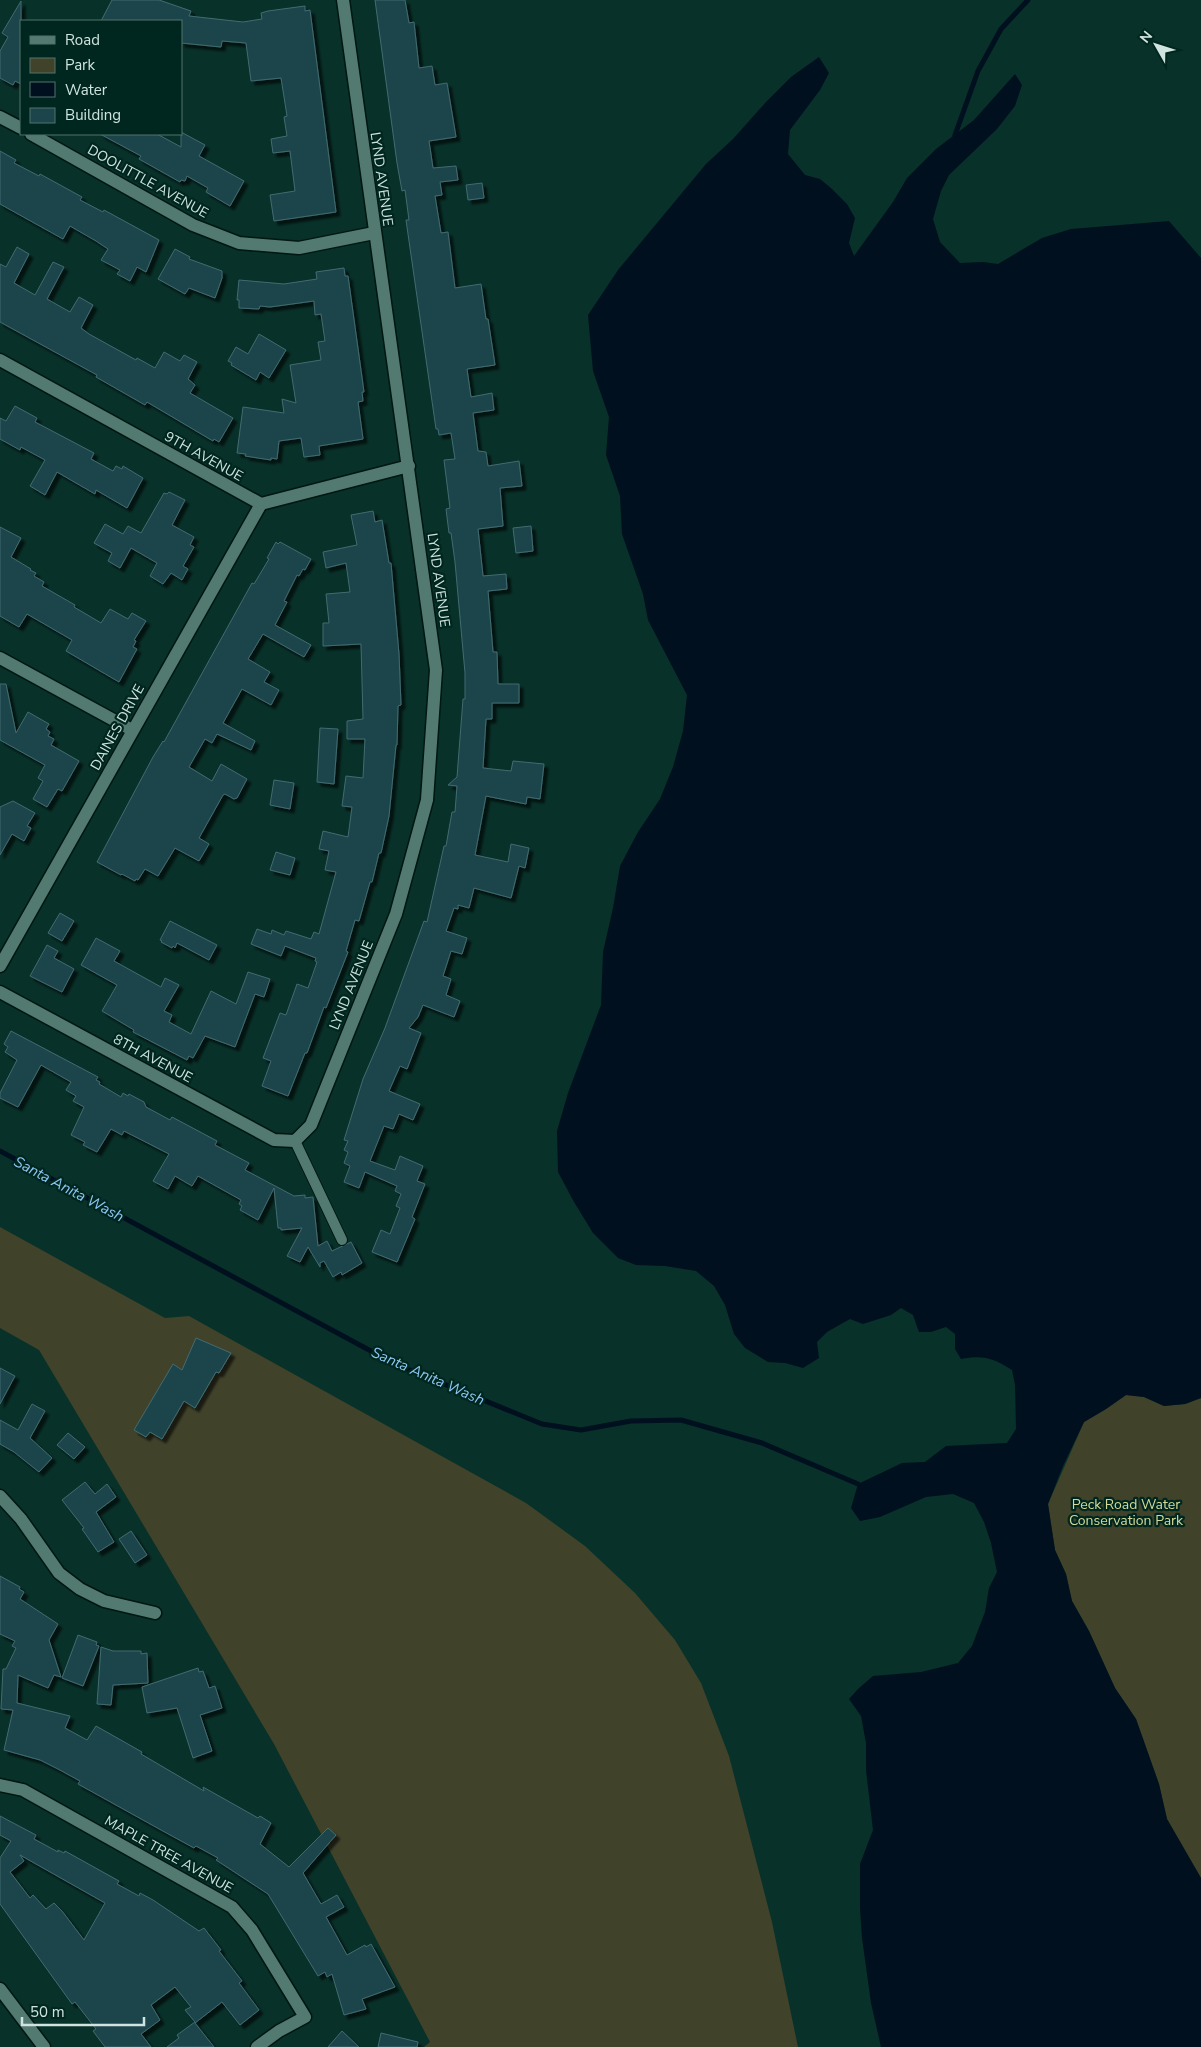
<svg xmlns="http://www.w3.org/2000/svg" width="1201" height="2047" font-family="'Nunito Sans',sans-serif">
<style>
.green{fill:#40422a}
.water{fill:#00101f}
.lines{fill:none;stroke-linecap:round;stroke-linejoin:round}
.stream{stroke:#00101f;stroke-width:5}
.building{fill:#1c454b;stroke:#426b71;fill-rule:evenodd;filter:url(#shadow)}
.lane-casing{stroke:#001712;stroke-width:12}
.street-casing{stroke:#001712;stroke-width:15}
.lane{stroke:#537a70;stroke-width:10}
.street{stroke:#537a70;stroke-width:12}
.labels{text-anchor:middle;stroke-width:4.5;stroke-linejoin:round;paint-order:stroke}
.street-label{font-size:14px;fill:#cfe4de;stroke:#00271f}
.park-label{font-size:14px;fill:#d3d997;stroke:#00271f}
.water-label{font-size:15px;font-style:italic;fill:#8cc7f2;stroke:#00271f}
</style>
<defs>
<filter id="shadow"><feDropShadow dx="4" dy="4" stdDeviation="1" flood-color="#0009"/></filter>
</defs>
<rect width="100%" height="100%" fill="#083129"/>
<g class="green">
<polygon points="0,1227 165,1318 189,1316 526,1503 585,1546 635,1593 675,1640 701,1683 729,1756 772,1922 798,2047 424,2047 430,2042 274,1744 39,1350 0,1328"/>
<polygon points="1126,1395 1144,1397 1164,1406 1185,1404 1201,1398 1201,1878 1167,1819 1159,1784 1136,1719 1115,1688 1089,1631 1072,1601 1066,1574 1055,1550 1048,1504 1084,1422 1106,1409"/>
</g>
<path class="water" d="M819 57 829 73 820 90 790 130 788 154 805 175 820 179 832 189 847 204 855 218 849 243 854 256 893 202 907 178 936 149 974 120 1015 74 1022 85 1015 106 997 129 949 175 941 191 933 219 940 242 960 263 983 262 998 264 1042 238 1071 229 1169 221 1201 258V1398L1185 1404 1164 1406 1144 1397 1126 1395 1106 1409 1084 1422 1063 1466 1048 1504 1055 1550 1066 1574 1072 1601 1089 1631 1115 1688 1136 1719 1159 1784 1167 1819 1201 1878V2047H881L871 2003 862 1938 860 1909V1864L873 1830 866 1770V1743L861 1716 849 1699 858 1689 873 1676 921 1672 958 1663 972 1646 985 1612 989 1588 997 1572 991 1543 984 1522 974 1503 953 1494 926 1497 880 1517 860 1521 851 1508 858 1484 902 1463 925 1462 946 1446 1007 1443 1016 1429 1015 1385 1012 1370C993 1358 983 1355 961 1359L955 1349V1334L946 1327 931 1332H919L913 1315 901 1308 891 1315 863 1324 850 1319 827 1332 817 1342 819 1358 803 1368 785 1363 768 1362 745 1348 734 1334 725 1305 714 1286 696 1271 665 1266 636 1265 618 1258 593 1233 574 1202 558 1172 557 1131 568 1093 601 1005 603 952 613 908 620 866 638 832 660 799 673 767 683 731 687 695 648 620 643 594 622 534 620 496 606 455 609 417 593 371 588 315 618 270 706 164 733 139 766 102 791 77Z"/>
<g class="lines">
<g class="stream">
<polyline points="955,135 978,71 1001,29 1028,0"/>
<polyline points="0,1151 395,1364 542,1424 581,1430 631,1421 681,1420 762,1443 858,1484"/>
</g>
</g>
<g class="building">
<polygon points="112,0 159,0 191,11 189,16 243,22 262,19 261,13 268,11 305,6 305,11 310,10 336,212 274,221 270,195 295,191 290,151 273,153 271,139 287,136 284,117 287,116 281,78 251,81 246,43 222,41 221,47 181,43 181,21 101,21"/>
<polygon points="375,0 405,0 409,23 414,22 419,68 432,66 435,85 447,83 456,137 429,141 433,168 456,166 458,180 440,182 442,195 435,196 441,233 448,232 455,288 481,284 486,319 488,319 495,365 467,369 471,397 492,393 494,410 473,413 478,451 486,452 488,466 519,461 522,486 500,488 503,526 478,529 483,576 506,574 507,589 488,591 493,652 497,652 498,684 519,684 519,703 492,703 492,719 486,719 483,768 511,771 513,761 544,764 540,799 527,797 526,804 486,796 475,855 508,862 511,844 529,848 525,868 519,866 511,898 474,888 469,908 458,905 458,909 454,908 446,931 467,938 462,954 451,951 443,976 451,979 446,995 460,1001 454,1017 423,1005 418,1017 409,1028 421,1033 407,1069 400,1066 389,1091 420,1104 413,1120 399,1114 393,1129 384,1126 370,1161 395,1170 400,1156 423,1166 417,1181 425,1184 412,1217 415,1219 397,1262 372,1252 381,1230 390,1234 400,1208 396,1206 401,1194 395,1191 397,1186 365,1172 359,1188 344,1182 350,1166 344,1163 348,1152 344,1150 348,1141 344,1140 363,1079 385,1028 424,921 427,922 444,846 446,846 452,812 455,812 457,786 448,785 457,777 463,699 465,699 465,673 455,562 451,533 449,533 446,509 450,508 444,460 455,459 451,433 439,435 438,429 436,429 406,220 409,220 405,190 402,191 397,163"/>
<polygon points="21,1 21,84 15,81 13,85 0,78 0,51 8,37 2,33"/>
<polygon points="181,132 205,145 199,156 244,181 230,206 206,192 208,188 187,176 185,181 181,180 180,182 139,159 141,156 100,134 157,134 181,147"/>
<polygon points="0,151 16,160 14,163 39,176 40,174 82,197 80,200 103,212 104,210 159,240 146,272 137,267 130,281 117,274 120,270 101,260 108,249 96,241 70,226 63,239 0,204"/>
<polygon points="482,183 484,198 468,200 466,185"/>
<polygon points="17,247 29,254 14,283 35,295 53,262 64,267 47,299 70,312 79,297 93,305 81,328 89,334 136,360 137,358 155,368 164,352 180,361 184,355 197,362 188,379 195,385 190,393 233,418 219,442 214,439 213,441 147,402 145,405 96,377 97,375 0,322 0,264 6,267"/>
<polygon points="175,249 190,257 189,259 222,271 222,278 215,298 189,288 185,294 158,279"/>
<polygon points="344,268 345,276 348,276 364,392 362,392 363,401 358,402 363,439 319,446 320,455 304,457 301,438 279,441 277,459 271,458 271,460 245,456 246,454 237,453 243,407 284,413 282,399 296,403 290,365 321,360 318,342 325,341 321,314 315,315 314,301 270,307 260,306 259,309 239,308 239,300 237,300 239,280 284,284 317,279 316,272"/>
<polygon points="259,334 286,350 269,378 260,372 256,380 231,365 232,363 228,361 236,347 248,354"/>
<polygon points="15,406 37,418 35,422 94,453 91,459 113,471 116,466 122,469 123,466 143,478 127,508 96,490 95,494 57,472 45,495 30,486 45,460 21,447 20,450 0,439 0,418 6,421"/>
<polygon points="169,492 185,500 172,525 194,537 190,545 194,547 183,566 188,569 182,580 171,573 163,584 150,576 157,563 131,548 120,568 108,561 112,553 94,543 105,524 123,534 128,526 141,533 164,493 167,494"/>
<polygon points="373,511 375,522 382,520 389,563 391,563 399,654 401,705 398,706 397,745 396,745 389,816 381,853 379,853 372,882 370,882 359,921 355,920 346,951 348,952 326,1008 324,1007 307,1053 305,1053 288,1096 262,1086 271,1061 263,1058 280,1013 286,1015 297,984 308,988 317,962 315,961 316,958 285,946 281,956 251,944 257,929 271,934 272,930 284,935 286,931 311,939 314,932 319,934 336,872 325,870 329,851 319,849 323,831 348,837 352,807 342,806 346,776 363,778 365,739 347,739 347,721 363,719 361,644 323,646 323,623 329,623 326,594 350,592 346,563 326,568 323,552 357,545 351,515"/>
<polygon points="531,526 533,551 516,553 513,528"/>
<polygon points="0,527 21,538 11,557 31,569 30,570 36,573 34,576 44,582 42,586 75,605 74,607 101,623 110,609 128,619 132,613 146,621 134,640 136,641 133,647 137,649 119,682 66,651 72,640 27,614 19,627 0,616"/>
<polygon points="276,542 278,544 280,542 311,559 305,570 303,569 299,576 297,575 284,601 287,602 275,625 311,645 304,657 263,634 248,659 270,672 264,682 279,690 271,705 242,689 223,723 255,741 251,750 217,734 212,743 205,739 189,767 212,781 221,764 247,779 237,798 234,799 225,794 223,795 199,838 209,844 199,861 175,848 158,876 145,869 138,880 136,879 135,881 122,874 121,875 97,862 153,757 163,741 164,742 252,583 254,584 269,559 267,558"/>
<polygon points="0,684 6,684 16,733 28,712 49,724 46,729 50,732 48,736 54,739 51,745 79,761 62,791 58,789 47,807 33,799 43,781 38,778 45,765 0,740"/>
<polygon points="320,728 338,729 334,784 317,782"/>
<polygon points="274,780 294,783 290,809 270,805"/>
<polygon points="13,801 35,813 27,826 31,828 24,841 12,834 0,855 0,807"/>
<polygon points="276,852 295,858 290,875 270,870"/>
<polygon points="60,913 74,921 62,941 48,933"/>
<polygon points="170,921 217,945 209,960 177,943 175,948 173,946 172,948 161,942 162,941 160,940"/>
<polygon points="96,938 120,951 114,961 161,987 165,978 179,985 164,1011 172,1015 169,1022 191,1034 211,991 236,1004 248,972 270,979 264,997 255,994 235,1047 205,1036 193,1058 189,1056 187,1060 133,1032 134,1030 102,1011 117,985 81,965"/>
<polygon points="47,945 58,951 54,958 74,969 62,992 30,976"/>
<polygon points="11,1031 98,1077 96,1080 100,1082 99,1084 121,1097 123,1093 128,1096 129,1094 144,1102 146,1107 170,1120 172,1117 217,1141 215,1145 249,1163 245,1170 294,1196 305,1195 305,1198 313,1197 318,1246 327,1241 332,1251 351,1242 362,1263 342,1275 341,1272 333,1277 324,1261 320,1263 320,1267 308,1247 300,1262 287,1256 302,1228 281,1230 281,1228 278,1228 274,1188 258,1220 240,1210 242,1206 239,1204 241,1200 198,1176 192,1186 175,1176 168,1189 153,1181 169,1154 124,1131 122,1135 111,1129 97,1152 83,1145 85,1142 71,1135 84,1107 73,1101 76,1096 66,1090 71,1082 41,1065 18,1107 0,1098 0,1093 17,1060 5,1052 8,1047 4,1044"/>
<polygon points="196,1338 231,1353 219,1373 216,1372 195,1408 184,1401 162,1439 150,1432 146,1437 134,1430 173,1364 182,1370"/>
<polygon points="0,1368 15,1376 0,1404"/>
<polygon points="32,1404 45,1411 30,1438 52,1458 39,1472 14,1452 0,1444 0,1420 18,1430"/>
<polygon points="68,1433 85,1447 74,1459 57,1445"/>
<polygon points="85,1482 95,1494 107,1484 116,1497 96,1512 114,1542 98,1552 82,1529 84,1528 62,1500"/>
<polygon points="131,1531 147,1555 135,1563 119,1539"/>
<polygon points="0,1576 20,1587 19,1589 24,1592 20,1599 58,1624 49,1640 61,1677 54,1675 48,1688 18,1675 17,1703 70,1716 65,1728 87,1740 96,1726 142,1752 141,1754 204,1791 203,1787 258,1818 260,1816 271,1823 260,1844 289,1867 328,1828 336,1835 303,1873 321,1904 337,1895 344,1907 326,1917 347,1955 365,1945 366,1947 371,1944 395,1987 362,1999 366,2009 344,2015 332,1974 327,1977 325,1972 318,1976 268,1894 216,1860 218,1858 196,1846 194,1848 161,1830 78,1784 80,1781 58,1769 40,1760 4,1750 13,1710 1,1709 3,1669 6,1669 16,1648 12,1646 15,1641 0,1634"/>
<polygon points="78,1635 97,1642 96,1645 99,1646 83,1686 62,1678"/>
<polygon points="101,1647 113,1651 141,1651 141,1654 147,1653 148,1683 113,1685 111,1705 97,1704"/>
<polygon points="198,1668 199,1672 203,1671 209,1688 215,1686 222,1708 200,1715 212,1751 193,1758 177,1708 147,1713 142,1687"/>
<path d="M0 1816 36 1835 34 1839 58 1852V1850L64 1853 65 1851 119 1881 117 1884 139 1896 140 1893 153 1900 199 1931 204 1928 221 1950 219 1951 242 1981 239 1983 259 2010 240 2025 222 2002 195 2023 214 2047H167L179 2038 177 2035 195 2022 185 2010 191 2007 175 1987 151 2005 160 2020 141 2034 151 2047H105L93 2031 96 2029 75 2002 72 2004 0 1904V1858L11 1841 0 1835ZM20 1855 105 1903 84 1940 62 1911 54 1903 46 1909 33 1895 30 1898 10 1872 24 1861Z"/>
<polygon points="342,2031 359,2047 328,2047"/>
<polygon points="381,2033 418,2042 417,2047 378,2047"/>
</g>
<g class="lines">
<defs>
<polyline id="lane" points="295,1141 342,1240"/>
<g id="street">
<polyline points="0,117 21,128"/>
<polyline points="31,134 193,225 239,243 299,248 374,233"/>
<polyline points="0,360 261,504 409,466"/>
<polyline points="0,658 132,730"/>
<polyline points="0,966 261,504"/>
<polyline points="0,992 274,1140 295,1141 311,1125 396,914 427,800 436,670 343,0"/>
<polyline points="0,1496 21,1519 59,1573 80,1589 104,1601 155,1613"/>
<polyline points="0,1785 23,1790 232,1907 252,1930 305,2017 279,2031 257,2047"/>
<polyline points="0,1989 44,2047"/>
</g>
</defs>
<use href="#lane" class="lane-casing"/>
<use href="#street" class="street-casing"/>
<use href="#lane" class="lane"/>
<use href="#street" class="street"/>
</g>
<g class="labels">
<g class="street-label">
<text transform="translate(382 179) rotate(82)" y="5">LYND AVENUE</text>
<text transform="translate(148 181) rotate(29)" y="5">DOOLITTLE AVENUE</text>
<text transform="translate(204 456) rotate(29)" y="5">9TH AVENUE</text>
<text transform="translate(439 580) rotate(82)" y="5">LYND AVENUE</text>
<text transform="translate(117 727) rotate(-61)" y="5">DAINES DRIVE</text>
<text transform="translate(351 985) rotate(-68)" y="5">LYND AVENUE</text>
<text transform="translate(153 1058) rotate(28)" y="5">8TH AVENUE</text>
<text transform="translate(169 1854) rotate(29)" y="5">MAPLE TREE AVENUE</text>
</g>
<g class="park-label">
<text x="1126" y="1509">Peck Road Water<tspan x="1126" dy="16">Conservation Park</tspan></text>
</g>
<g class="water-label">
<text transform="translate(69 1189) rotate(28)" y="5">Santa Anita Wash</text>
<text transform="translate(428 1376) rotate(24)" y="5">Santa Anita Wash</text>
</g>
</g>
<rect x="20" y="20" width="162" height="115" fill="#00271f" stroke="#53736b"/>
<rect x="30" y="36" width="25" height="8" fill="#537a70" stroke="#53736b"/>
<text x="65" y="45" font-size="15" fill="#cfe4de">Road</text>
<rect x="30" y="58" width="25" height="15" fill="#40422a" stroke="#53736b"/>
<text x="65" y="70" font-size="15" fill="#cfe4de">Park</text>
<rect x="30" y="82" width="25" height="15" fill="#00101f" stroke="#53736b"/>
<text x="65" y="95" font-size="15" fill="#cfe4de">Water</text>
<rect x="30" y="108" width="25" height="15" fill="#1c454b" stroke="#53736b"/>
<text x="65" y="120" font-size="15" fill="#cfe4de">Building</text>
<g transform="translate(1156 45) rotate(309)" stroke="#00271f" stroke-width="4" paint-order="stroke">
<path d="M0-4L9 19L0 12L-9 19Z" fill="#cfe4de"/>
<text y="-8" font-size="14" font-weight="bold" text-anchor="middle" fill="#cfe4de">N</text>
</g>
<path d="M22 2017v8h122v-8" fill="none" stroke="#cfe4de" stroke-width="2.5"/>
<text x="30" y="2017" font-size="15" fill="#cfe4de" stroke="#00271f" stroke-width="4" paint-order="stroke">50 m</text>
</svg>
